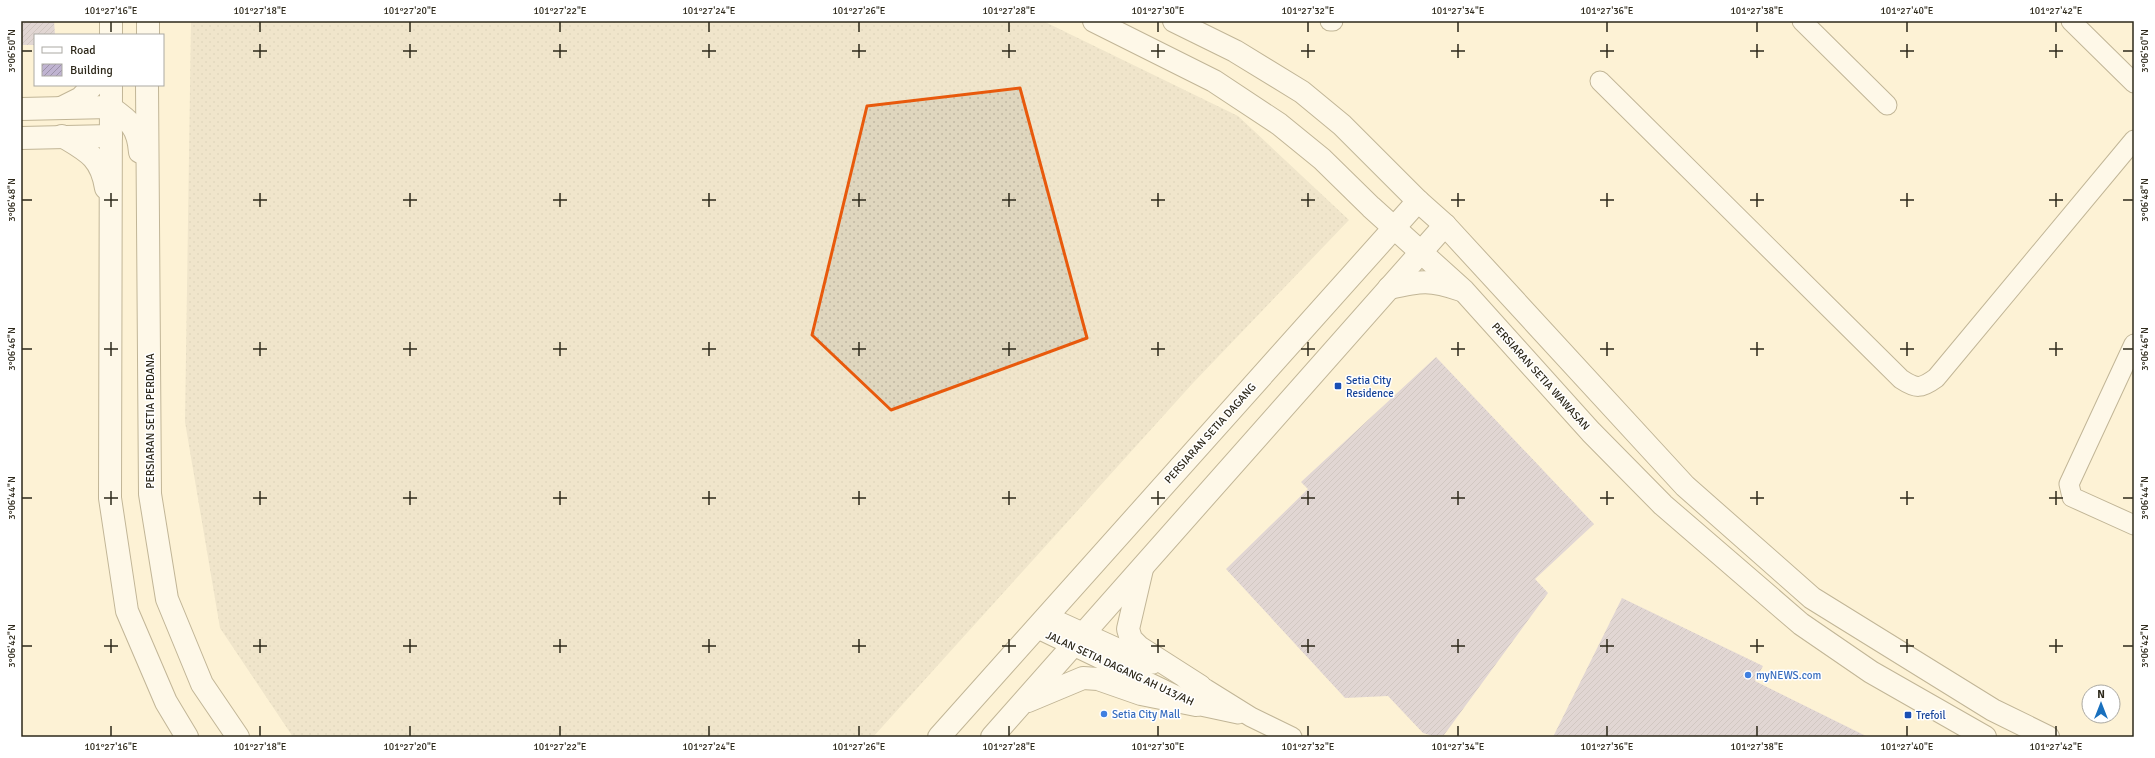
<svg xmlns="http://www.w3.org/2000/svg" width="2155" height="758" font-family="Signika,sans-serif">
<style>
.grass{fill:url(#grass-dots)}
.building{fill:url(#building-hatch)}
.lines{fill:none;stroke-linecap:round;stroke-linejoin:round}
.minor-casing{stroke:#796c4b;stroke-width:21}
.tertiary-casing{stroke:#796c4b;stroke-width:24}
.secondary-casing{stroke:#796c4b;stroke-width:24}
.minor{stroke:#fff;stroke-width:19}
.tertiary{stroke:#fff;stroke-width:22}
.secondary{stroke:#fff;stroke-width:22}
.marked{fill:none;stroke:#e8590c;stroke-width:3;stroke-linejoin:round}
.ticks{fill:none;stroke:#2d281a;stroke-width:1.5}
.transit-dot{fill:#1a4fb4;stroke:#fff;stroke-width:1.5}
.shop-dot{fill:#3f7fe0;stroke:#fff;stroke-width:1.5}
.labels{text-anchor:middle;stroke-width:3;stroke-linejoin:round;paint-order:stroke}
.street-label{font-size:11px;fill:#2d281a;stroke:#fff}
.transit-label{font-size:11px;fill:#164399;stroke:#fff;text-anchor:start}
.shop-label{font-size:11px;fill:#366cbe;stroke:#fff;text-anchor:start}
.neatline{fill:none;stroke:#2d281a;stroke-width:1.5}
.ticks-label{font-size:10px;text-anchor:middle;fill:#2d281a}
</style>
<defs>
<pattern id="grass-dots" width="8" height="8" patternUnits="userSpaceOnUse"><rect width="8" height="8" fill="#dfd6be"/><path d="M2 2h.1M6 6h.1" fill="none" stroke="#c0b8a3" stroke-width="1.8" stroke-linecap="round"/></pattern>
<pattern id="building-hatch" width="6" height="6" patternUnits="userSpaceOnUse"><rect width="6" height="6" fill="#bfb3d1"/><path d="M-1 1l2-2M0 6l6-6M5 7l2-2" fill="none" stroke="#9c92a9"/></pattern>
</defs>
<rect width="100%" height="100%" fill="#fdf2d5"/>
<polygon class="grass" points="191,21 1043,21 1238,116 1349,220 1193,383 873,737 293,737 220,628 185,422"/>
<g class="building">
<polygon points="21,21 54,21 55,35 35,35 35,45 21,45"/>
<polygon points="1436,357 1594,524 1535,579 1548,593 1444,735 1433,736 1423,733 1388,696 1345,698 1226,569 1308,489 1301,482"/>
<polygon points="1622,598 1763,666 1755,681 1868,737 1553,737"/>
</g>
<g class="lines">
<defs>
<g id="minor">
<polyline points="1330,21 1333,21"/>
<polyline points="1802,21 1887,105"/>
<polyline points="2071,21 2134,83"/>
<path d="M1600 81 1901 379C1916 389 1921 389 1936 378L2134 140"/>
<polyline points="2134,344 2069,484 2072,497 2134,525"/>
<polyline points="1047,616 1153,664"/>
<polyline points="1036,628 1196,705 1238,714"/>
<polyline points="1186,680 1206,689 1251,717 1292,737"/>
</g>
<g id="tertiary">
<polyline points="1094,21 1214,81 1279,124 1322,159 1371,207 1464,291 1591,432 1663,505 1801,624 1871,672 1985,737"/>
<polyline points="1174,21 1235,51 1302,92 1342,125 1418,201 1445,225 1685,486 1812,598 1993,710 2048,737"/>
<polyline points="21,109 110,107"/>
<polyline points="21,138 111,136"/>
<path d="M1389 288C1421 281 1429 279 1461 290"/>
<polyline points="1142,569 1128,629 1131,639 1139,647 1200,686"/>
<polyline points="1028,701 1083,678 1098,679 1141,694 1196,705"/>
<polyline points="939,737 1418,201"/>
<polyline points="992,737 1445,225"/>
</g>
<g id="secondary">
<polyline points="111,35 111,21"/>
<polyline points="148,35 148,21"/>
<polyline points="111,85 110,498 127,611 166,702 187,737"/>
<polyline points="147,85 150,494 167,599 202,684 238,737"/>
<path d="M110 107C130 121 138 127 140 152"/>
<polyline points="61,108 81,98 93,85"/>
<path d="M62 136C87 151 101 157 106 188"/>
</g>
</defs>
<use href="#minor" class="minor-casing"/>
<use href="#tertiary" class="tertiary-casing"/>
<use href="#secondary" class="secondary-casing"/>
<use href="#minor" class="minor"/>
<use href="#tertiary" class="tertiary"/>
<use href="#secondary" class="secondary"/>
</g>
<path d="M0 0H2155V758H0ZM1020 88 1087 338 891 410 812 335 867 106Z" fill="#fdf2d5" fill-opacity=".55" fill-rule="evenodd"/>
<path class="marked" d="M1020 88 1087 338 891 410 812 335 867 106Z"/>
<path class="ticks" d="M111 22V32M260 22V32M410 22V32M560 22V32M709 22V32M859 22V32M1009 22V32M1158 22V32M1308 22V32M1458 22V32M1607 22V32M1757 22V32M1907 22V32M2056 22V32M260 44V58M410 44V58M560 44V58M709 44V58M859 44V58M1009 44V58M1158 44V58M1308 44V58M1458 44V58M1607 44V58M1757 44V58M1907 44V58M2056 44V58M22 51H32M253 51H267M403 51H417M553 51H567M702 51H716M852 51H866M1002 51H1016M1151 51H1165M1301 51H1315M1451 51H1465M1600 51H1614M1750 51H1764M1900 51H1914M2049 51H2063M2123 51H2133M111 193V207M260 193V207M410 193V207M560 193V207M709 193V207M859 193V207M1009 193V207M1158 193V207M1308 193V207M1458 193V207M1607 193V207M1757 193V207M1907 193V207M2056 193V207M22 200H32M104 200H118M253 200H267M403 200H417M553 200H567M702 200H716M852 200H866M1002 200H1016M1151 200H1165M1301 200H1315M1451 200H1465M1600 200H1614M1750 200H1764M1900 200H1914M2049 200H2063M2123 200H2133M111 342V356M260 342V356M410 342V356M560 342V356M709 342V356M859 342V356M1009 342V356M1158 342V356M1308 342V356M1458 342V356M1607 342V356M1757 342V356M1907 342V356M2056 342V356M22 349H32M104 349H118M253 349H267M403 349H417M553 349H567M702 349H716M852 349H866M1002 349H1016M1151 349H1165M1301 349H1315M1451 349H1465M1600 349H1614M1750 349H1764M1900 349H1914M2049 349H2063M2123 349H2133M111 491V505M260 491V505M410 491V505M560 491V505M709 491V505M859 491V505M1009 491V505M1158 491V505M1308 491V505M1458 491V505M1607 491V505M1757 491V505M1907 491V505M2056 491V505M22 498H32M104 498H118M253 498H267M403 498H417M553 498H567M702 498H716M852 498H866M1002 498H1016M1151 498H1165M1301 498H1315M1451 498H1465M1600 498H1614M1750 498H1764M1900 498H1914M2049 498H2063M2123 498H2133M111 639V653M260 639V653M410 639V653M560 639V653M709 639V653M859 639V653M1009 639V653M1158 639V653M1308 639V653M1458 639V653M1607 639V653M1757 639V653M1907 639V653M2056 639V653M22 646H32M104 646H118M253 646H267M403 646H417M553 646H567M702 646H716M852 646H866M1002 646H1016M1151 646H1165M1301 646H1315M1451 646H1465M1600 646H1614M1750 646H1764M1900 646H1914M2049 646H2063M2123 646H2133M111 726V736M260 726V736M410 726V736M560 726V736M709 726V736M859 726V736M1009 726V736M1158 726V736M1308 726V736M1458 726V736M1607 726V736M1757 726V736M1907 726V736M2056 726V736"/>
<g class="transit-dot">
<rect x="1334" y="382" width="8" height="8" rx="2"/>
<rect x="1904" y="711" width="8" height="8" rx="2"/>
</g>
<g class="shop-dot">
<circle cx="1748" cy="675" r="4"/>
<circle cx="1104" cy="714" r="4"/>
</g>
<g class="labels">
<g class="street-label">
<text transform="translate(1541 376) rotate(48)" y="4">PERSIARAN SETIA WAWASAN</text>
<text transform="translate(150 421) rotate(-90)" y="4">PERSIARAN SETIA PERDANA</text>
<text transform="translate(1210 433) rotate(-48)" y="4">PERSIARAN SETIA DAGANG</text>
<text transform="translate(1120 668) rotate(25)" y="4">JALAN SETIA DAGANG AH U13/AH</text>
</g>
<g class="transit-label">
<text x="1346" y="384">Setia City<tspan x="1346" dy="13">Residence</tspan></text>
<text x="1916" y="719">Trefoil</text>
</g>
<g class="shop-label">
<text x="1756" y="679">myNEWS.com</text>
<text x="1112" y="718">Setia City Mall</text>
</g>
</g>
<rect width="2155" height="758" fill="none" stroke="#ffffff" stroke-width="44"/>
<rect x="34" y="34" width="130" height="52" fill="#ffffff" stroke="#aba9a3"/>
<rect x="42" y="47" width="20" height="6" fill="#ffffff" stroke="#aba9a3"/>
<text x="70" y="54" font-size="12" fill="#2d281a">Road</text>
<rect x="42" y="64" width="20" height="12" fill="url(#building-hatch)" stroke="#aba9a3"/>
<text x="70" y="74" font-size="12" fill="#2d281a">Building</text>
<g transform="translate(2101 704)"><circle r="19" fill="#ffffff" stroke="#aba9a3"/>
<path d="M0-3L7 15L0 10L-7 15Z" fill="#1970be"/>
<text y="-6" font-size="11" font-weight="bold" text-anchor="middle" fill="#2d281a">N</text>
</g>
<rect x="22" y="22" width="2111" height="714" class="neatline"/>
<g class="ticks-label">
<text x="111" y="14">101°27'16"E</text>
<text x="260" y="14">101°27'18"E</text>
<text x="410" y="14">101°27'20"E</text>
<text x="560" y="14">101°27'22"E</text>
<text x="709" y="14">101°27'24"E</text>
<text x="859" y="14">101°27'26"E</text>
<text x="1009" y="14">101°27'28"E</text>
<text x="1158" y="14">101°27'30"E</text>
<text x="1308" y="14">101°27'32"E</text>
<text x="1458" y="14">101°27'34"E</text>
<text x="1607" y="14">101°27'36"E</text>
<text x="1757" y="14">101°27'38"E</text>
<text x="1907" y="14">101°27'40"E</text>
<text x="2056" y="14">101°27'42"E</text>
<text transform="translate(11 51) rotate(-90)" y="4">3°06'50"N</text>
<text transform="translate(2144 51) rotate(-90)" y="4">3°06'50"N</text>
<text transform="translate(11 200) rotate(-90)" y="4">3°06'48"N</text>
<text transform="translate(2144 200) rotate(-90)" y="4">3°06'48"N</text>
<text transform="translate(11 349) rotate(-90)" y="4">3°06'46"N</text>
<text transform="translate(2144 349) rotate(-90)" y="4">3°06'46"N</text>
<text transform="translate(11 498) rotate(-90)" y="4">3°06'44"N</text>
<text transform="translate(2144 498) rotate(-90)" y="4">3°06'44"N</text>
<text transform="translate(11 646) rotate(-90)" y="4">3°06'42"N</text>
<text transform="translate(2144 646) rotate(-90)" y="4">3°06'42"N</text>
<text x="111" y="750">101°27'16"E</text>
<text x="260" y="750">101°27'18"E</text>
<text x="410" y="750">101°27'20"E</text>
<text x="560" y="750">101°27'22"E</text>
<text x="709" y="750">101°27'24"E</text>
<text x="859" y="750">101°27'26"E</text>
<text x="1009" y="750">101°27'28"E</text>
<text x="1158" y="750">101°27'30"E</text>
<text x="1308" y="750">101°27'32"E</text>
<text x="1458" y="750">101°27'34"E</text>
<text x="1607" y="750">101°27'36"E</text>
<text x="1757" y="750">101°27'38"E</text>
<text x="1907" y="750">101°27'40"E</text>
<text x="2056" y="750">101°27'42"E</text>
</g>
</svg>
